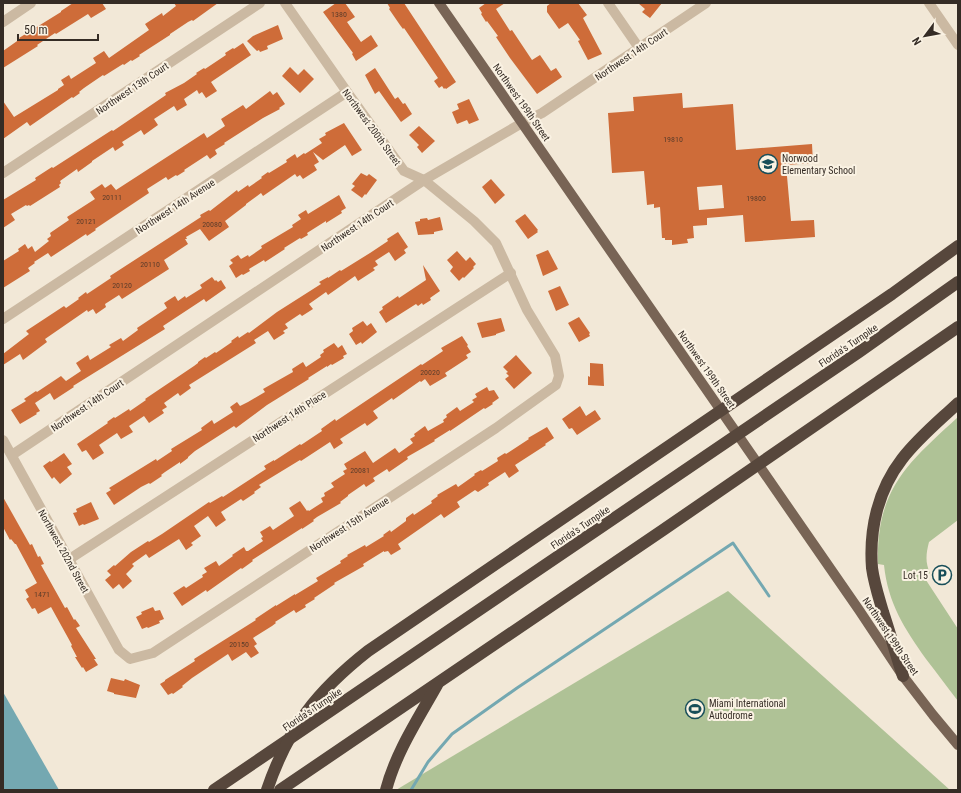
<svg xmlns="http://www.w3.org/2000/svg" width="961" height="793" font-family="'Roboto Condensed',sans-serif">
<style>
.green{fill:#afc296}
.water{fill:#74a8b1}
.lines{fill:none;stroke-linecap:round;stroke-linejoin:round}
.stream{stroke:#74a8b1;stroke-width:3}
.building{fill:#ce6c39;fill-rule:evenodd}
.minor{stroke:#cbb9a2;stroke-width:10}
.major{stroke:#786455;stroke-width:10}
.highway{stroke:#57473c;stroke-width:12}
.labels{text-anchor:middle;stroke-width:4;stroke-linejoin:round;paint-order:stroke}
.number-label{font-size:8px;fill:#5b3c2a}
.street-label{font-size:10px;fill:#352c25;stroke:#faf2e3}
.poi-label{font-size:10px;fill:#352c25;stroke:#faf2e3;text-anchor:start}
</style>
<rect width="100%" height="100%" fill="#f2e8d7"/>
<g class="green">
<path d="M958 417V520L929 542C926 554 925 562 930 573L924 577 958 629V701C947 687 937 673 926 659 904 628 888 603 884 565L878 564C876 489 907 464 958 417Z"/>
<polygon points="728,591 950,790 396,790"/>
</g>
<polygon class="water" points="3,692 59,790 3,790"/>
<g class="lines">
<polyline class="stream" points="411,790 428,762 452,734 517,688 733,543 769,596"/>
</g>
<g class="building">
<polygon points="73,3 102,3 106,9 91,18 88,14 56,34 55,33 37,45 38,46 3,68 3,51 20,39 19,38 61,12 61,11"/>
<polygon points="174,3 218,3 193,21 192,20 188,22 170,34 170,35 139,55 140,56 132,61 131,60 124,65 123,64 104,76 103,75 84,88 79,92 80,93 73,98 72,97 30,126 27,122 3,139 3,101 14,117 58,90 58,89 64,85 61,80 69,75 71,79 96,63 93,58 104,51 109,58 149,30 145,24 162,13 163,16 176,6"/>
<polygon points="336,3 345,3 355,17 347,22 361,42 371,35 378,46 356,61 352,54 353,53 323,12"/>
<polygon points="387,3 404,3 456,82 446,89 445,88 444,89 442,86 439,88 434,81 438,78 404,28 403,29 400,25 389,9 390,8"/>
<polygon points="486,3 505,3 496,9 510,31 512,30 532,60 540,55 551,71 556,68 562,77 537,94 510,58 496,37 498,36 487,21 486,22 481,14 482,13 479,8"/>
<polygon points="551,3 578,3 587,15 583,18 602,54 588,60 578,41 580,40 568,23 559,29 547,12 547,6"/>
<polygon points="638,3 662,3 650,18 642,12 645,9"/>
<polygon points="278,25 283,39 267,46 268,49 260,52 259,50 257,51 247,41 253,36"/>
<polygon points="243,43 251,55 211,82 217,91 206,98 202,92 199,94 197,90 184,99 187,105 177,111 174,106 154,119 158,125 144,135 141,130 122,142 124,145 115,151 113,147 92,161 92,162 78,172 77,169 60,181 61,183 59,185 60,187 30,206 29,205 27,206 26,205 11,214 15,220 3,228 3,200 36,180 35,178 52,167 53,168 112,130 113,131 166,95 165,93 184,83 197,74 196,73 204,68 205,69 226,55 225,53 233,48 234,49"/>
<polygon points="290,67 298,75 304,69 314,79 300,93 282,76"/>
<polygon points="375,68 395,99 398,97 403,104 405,103 412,114 401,122 379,91 375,94 365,75"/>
<polygon points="270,91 273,95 277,92 285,104 279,108 280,109 263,118 224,143 225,144 215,150 217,154 210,159 207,155 184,170 185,171 177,176 176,175 168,180 166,177 147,189 149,193 95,229 96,230 87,236 86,234 51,257 48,253 34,262 35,263 28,268 30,271 3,288 3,261 19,251 18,249 25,244 28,249 32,246 35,252 49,241 47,239 51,236 50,233 69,220 67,217 95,199 90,192 102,184 105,188 111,184 116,190 204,133 207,138 225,126 221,119 243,105 246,109"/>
<path d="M682 93 683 108 733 104 736 150 812 144 813 163 786 165 791 221 814 220 815 237 745 242 743 215 707 218V225L693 226 694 238 687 239 688 243 672 245V240H665V238H662L660 207 654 208V204L647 205 644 171 612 173 608 113 634 111 633 97ZM722 185 724 208 699 210 697 187Z"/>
<polygon points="469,99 479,120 469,124 467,120 457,124 452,112 459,109 457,104"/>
<polygon points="344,123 362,150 352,156 345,145 323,160 313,152 319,162 314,165 317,170 303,179 300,175 297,177 295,174 263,196 261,193 246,204 246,205 225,221 229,227 209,241 200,229 186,237 187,239 185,239 188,244 164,260 169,269 122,299 119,295 105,304 106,307 96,314 93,309 88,312 87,310 45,339 47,342 23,360 20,354 3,365 3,354 29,334 26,331 64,306 66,308 79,299 78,298 86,292 87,294 111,278 110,276 201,217 200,215 209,210 210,211 237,190 238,192 248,185 249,187 262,178 261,177 268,172 269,173 287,162 286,160 295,154 297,158 304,153 305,154 322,143 319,139 326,135 325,133"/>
<polygon points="419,126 435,141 422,153 417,147 419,145 409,135"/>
<polygon points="361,173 367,176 369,174 377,180 366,195 365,194 362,198 351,190 355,186 352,184"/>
<polygon points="491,179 505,195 495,204 482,187"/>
<polygon points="339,195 346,208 341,211 342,213 326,223 326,221 307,233 308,235 301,239 300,238 284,248 285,249 265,262 264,260 249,269 250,271 243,275 242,274 236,278 229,266 233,263 230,260 238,255 241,259 248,255 249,257 262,248 261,246 293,227 292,225 301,219 298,215 306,210 308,214"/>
<polygon points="525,214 538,230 537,231 538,232 528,239 515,221"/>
<polygon points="440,217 443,230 434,232 434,234 418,235 415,222 420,221 420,219 427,218 428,220"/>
<polygon points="398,232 408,247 404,250 406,253 395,261 389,252 375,261 378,265 373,268 375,270 358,281 355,276 328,295 326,292 309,304 313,309 302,316 300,314 285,324 288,328 283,331 285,333 274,340 268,331 254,340 256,343 189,385 191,388 180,396 178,393 164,403 167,407 162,410 164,413 149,423 144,416 129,426 133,432 121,439 117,433 99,445 104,453 93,460 86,450 82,452 77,444 108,423 107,422 114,417 115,418 129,409 130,411 146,400 145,399 194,366 198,363 198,362 205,357 206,358 215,352 216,353 232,342 231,341 238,336 239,338 248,332 249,333 277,312 321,284 319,282 328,277 328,278 340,270 341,271 370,253 388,241 387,239"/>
<polygon points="548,250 558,269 543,276 536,255"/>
<polygon points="457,251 466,261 470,257 476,264 473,267 474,268 464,278 463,277 459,281 450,271 453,267 447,260"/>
<polygon points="423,265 440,291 430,298 431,300 423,305 422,303 418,306 416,304 386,323 379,312 383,309 382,307 398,296 399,298 426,280"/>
<polygon points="212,277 215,281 216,280 218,282 221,280 226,288 206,302 204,299 163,326 165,329 73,386 74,387 54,400 50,393 35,403 40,411 36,413 37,414 20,424 11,410 26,401 24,399 36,391 37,392 61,376 66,381 81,371 76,363 88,355 90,360 111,347 109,345 121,338 123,341 138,330 137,328 167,308 164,303 175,296 178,301 185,296 186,298 202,288 200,285"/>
<polygon points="560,286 569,305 556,311 548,291"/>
<polygon points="579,317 590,333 589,334 590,336 579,342 568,323"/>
<polygon points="501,318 505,331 496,334 496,335 482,338 477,323"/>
<polygon points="363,321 367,326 371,323 377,332 362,344 361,342 356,345 349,334 353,331 352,328"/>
<polygon points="462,336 468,345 467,346 471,352 466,355 468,358 445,373 447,376 430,386 425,379 421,382 420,381 393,400 392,398 373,411 378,418 367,426 365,423 340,439 343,443 334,449 330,442 301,461 300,460 259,485 261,487 254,492 255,493 243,501 241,499 221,512 226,520 216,527 208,516 194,526 201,536 191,543 193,545 186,550 179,539 149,558 146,554 132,564 134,566 126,574 132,581 123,589 119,584 113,589 105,580 111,575 107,571 114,565 115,566 131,552 148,541 149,542 162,534 209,502 210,503 222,496 223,497 266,469 264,466 274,460 274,461 300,444 301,445 322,431 321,429 335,419 336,421 421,364 422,365 443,351 441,348"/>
<polygon points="334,343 338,348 342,345 347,354 343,356 344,358 332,365 331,364 327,367 327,366 308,378 309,379 267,405 236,428 234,426 195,451 188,457 188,458 180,464 180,462 165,472 161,475 162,476 150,484 149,483 141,487 114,505 106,493 111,490 109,488 156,459 157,461 172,451 171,449 202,430 201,428 212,420 214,424 233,412 230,407 237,402 240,406 248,402 265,392 263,389 293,372 292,369 303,362 306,367 321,357 320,355 324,352 323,350"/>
<polygon points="516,355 532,373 514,389 505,379 509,376 506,373 508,372 503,367"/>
<polygon points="590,363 603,364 604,386 588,385 588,376 590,377"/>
<polygon points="487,387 489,391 494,390 499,398 492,403 493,404 485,409 484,408 450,431 450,430 434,440 435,441 407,457 408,459 389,472 387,469 373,478 375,481 366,487 364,484 348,495 348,496 340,502 341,503 317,517 313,520 314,521 302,529 302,528 252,560 253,561 242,569 241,568 207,592 206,590 182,606 173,593 184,586 186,588 203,577 202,575 207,572 204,568 216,561 219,566 233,556 232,555 244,547 246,551 248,551 263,541 261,538 263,537 260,532 270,526 273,530 294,516 289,508 300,501 307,511 308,510 309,511 323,502 321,498 325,496 324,493 334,487 331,483 345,474 343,471 347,469 344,464 365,451 373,463 395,448 399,453 413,443 410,439 415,436 414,434 425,426 428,431 444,422 443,420 447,417 446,415 457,407 460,411 474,402 472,400 477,397 475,394"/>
<polygon points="580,406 586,416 595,410 601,419 577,435 572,428 569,429 562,419"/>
<polygon points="547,427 554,438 545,444 546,445 515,465 519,471 509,478 505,472 488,483 489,485 478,492 475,490 457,502 460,507 444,518 441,514 398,544 401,549 391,555 388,551 384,552 384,551 363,564 364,566 334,583 335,584 314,598 315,599 305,605 306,607 296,613 294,610 275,622 276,623 272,626 253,638 257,644 254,646 259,653 251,658 246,652 232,661 228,654 192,678 182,686 183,687 173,694 172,693 168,695 160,684 165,681 165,680 195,661 194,659 256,620 255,619 276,605 276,606 295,594 295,595 318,581 316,578 341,563 340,561 348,556 347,555 365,545 366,547 384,536 383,535 390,530 391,532 406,521 406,518 413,513 414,515 432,503 431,501 438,496 437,495 456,484 458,487 475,475 474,474 481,470 482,471 498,461 497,458 505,453 506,454 529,439 528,438"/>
<polygon points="64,453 72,464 67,467 72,474 60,484 54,477 52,479 43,466 50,461 51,462"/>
<polygon points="3,497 30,545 32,544 38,557 40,556 44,564 41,565 65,608 67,607 74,620 75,619 78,623 80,626 76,628 96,659 94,659 98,665 86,672 83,667 82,668 75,657 77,657 71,646 72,645 51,607 38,614 35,608 32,609 26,599 29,597 25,590 37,583 16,544 15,544 11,539 10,540 3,527"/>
<polygon points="91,502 99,519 84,525 83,524 79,526 73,513 77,512 76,509"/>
<polygon points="153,607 155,611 160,610 164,619 159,621 160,623 148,628 147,627 142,629 136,617 142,614 141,612"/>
<polygon points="111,678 124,681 125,679 140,685 136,698 114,694 114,693 107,691"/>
</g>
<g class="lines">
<g class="minor">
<polyline points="608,3 639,48"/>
<polyline points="929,3 958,45"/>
<polyline points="3,22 31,3"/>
<polyline points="3,173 260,3"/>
<polyline points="3,319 347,92"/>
<polyline points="3,440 119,650 130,659 153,653 496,428 556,385 559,376 555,356 527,310 496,243 474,221 424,180 404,171 347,92 285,3"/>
<polyline points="12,455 424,180 522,123 542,113 706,3"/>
<polyline points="68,560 511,273"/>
</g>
<polyline class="major" points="439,3 859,610 903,676 933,715 958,745"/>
<g class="highway">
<path d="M903 676C896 655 890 633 883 612 879 598 874 583 872 568 869 529 878 490 902 459 918 438 939 421 958 403"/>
<polyline points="214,790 859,352 958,282"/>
<path d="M267 790C288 728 317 691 368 651L892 294 958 246"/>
<polyline points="280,790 663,530 958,327"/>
<path d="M386 790C396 752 418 719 437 685"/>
</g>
</g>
<defs>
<symbol id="school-ring" viewBox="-11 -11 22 22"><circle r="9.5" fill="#faf2e3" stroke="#184e59" stroke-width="1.5"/><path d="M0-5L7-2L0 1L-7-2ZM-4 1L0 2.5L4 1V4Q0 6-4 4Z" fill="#184e59"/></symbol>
<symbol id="parking-ring" viewBox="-11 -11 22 22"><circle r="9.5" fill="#faf2e3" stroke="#184e59" stroke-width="1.5"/><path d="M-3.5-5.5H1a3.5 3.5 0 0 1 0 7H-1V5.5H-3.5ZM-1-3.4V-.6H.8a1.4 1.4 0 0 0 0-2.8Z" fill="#184e59"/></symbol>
<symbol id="stadium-ring" viewBox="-11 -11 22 22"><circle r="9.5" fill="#faf2e3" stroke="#184e59" stroke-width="1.5"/><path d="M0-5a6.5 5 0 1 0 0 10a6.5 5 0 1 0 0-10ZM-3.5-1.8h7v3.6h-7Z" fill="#184e59"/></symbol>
</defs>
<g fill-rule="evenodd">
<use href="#school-ring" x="757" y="153" width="22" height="22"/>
<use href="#parking-ring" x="931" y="564" width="22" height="22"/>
<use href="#stadium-ring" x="684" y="698" width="22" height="22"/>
</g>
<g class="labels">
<g class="number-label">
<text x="339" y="17">1380</text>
<text x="673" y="142">19810</text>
<text x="112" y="200">20111</text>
<text x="756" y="201">19800</text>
<text x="86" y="224">20121</text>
<text x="212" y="227">20080</text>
<text x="150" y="267">20110</text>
<text x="122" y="288">20120</text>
<text x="430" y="375">20020</text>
<text x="360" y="473">20081</text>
<text x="42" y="597">1471</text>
<text x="239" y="647">20150</text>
</g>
<g class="street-label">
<text transform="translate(631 54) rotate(-34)" y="4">Northwest 14th Court</text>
<text transform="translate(132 88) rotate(-34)" y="4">Northwest 13th Court</text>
<text transform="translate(522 102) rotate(55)" y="4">Northwest 199th Street</text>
<text transform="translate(372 127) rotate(54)" y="4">Northwest 200th Street</text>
<text transform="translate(175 206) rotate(-33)" y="4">Northwest 14th Avenue</text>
<text transform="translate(357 225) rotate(-34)" y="4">Northwest 14th Court</text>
<text transform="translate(848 345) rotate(-34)" y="4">Florida's Turnpike</text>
<text transform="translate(707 369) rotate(55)" y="4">Northwest 199th Street</text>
<text transform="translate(87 405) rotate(-34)" y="4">Northwest 14th Court</text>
<text transform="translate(289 416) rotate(-33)" y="4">Northwest 14th Place</text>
<text transform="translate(349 524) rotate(-33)" y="4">Northwest 15th Avenue</text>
<text transform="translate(580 527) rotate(-34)" y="4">Florida's Turnpike</text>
<text transform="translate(64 551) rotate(61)" y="4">Northwest 202nd Street</text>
<text transform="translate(891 636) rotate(56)" y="4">Northwest 199th Street</text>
<text transform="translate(312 709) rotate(-34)" y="4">Florida's Turnpike</text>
</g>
<g class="poi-label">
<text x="782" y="162">Norwood<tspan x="782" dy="12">Elementary School</tspan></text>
<text x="928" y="579" text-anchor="end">Lot 15</text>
<text x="709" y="707">Miami International<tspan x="709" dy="12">Autodrome</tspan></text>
</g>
</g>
<rect width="961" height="793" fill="none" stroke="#352c25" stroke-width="8"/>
<g transform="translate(925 36) rotate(238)" stroke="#faf2e3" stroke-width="3" paint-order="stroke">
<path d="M0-3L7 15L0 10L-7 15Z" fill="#352c25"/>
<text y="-6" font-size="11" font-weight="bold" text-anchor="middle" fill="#352c25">N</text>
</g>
<path d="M18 34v6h80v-6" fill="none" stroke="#352c25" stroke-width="2"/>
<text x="24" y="34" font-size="12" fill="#352c25" stroke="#faf2e3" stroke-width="3" paint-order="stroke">50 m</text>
</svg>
